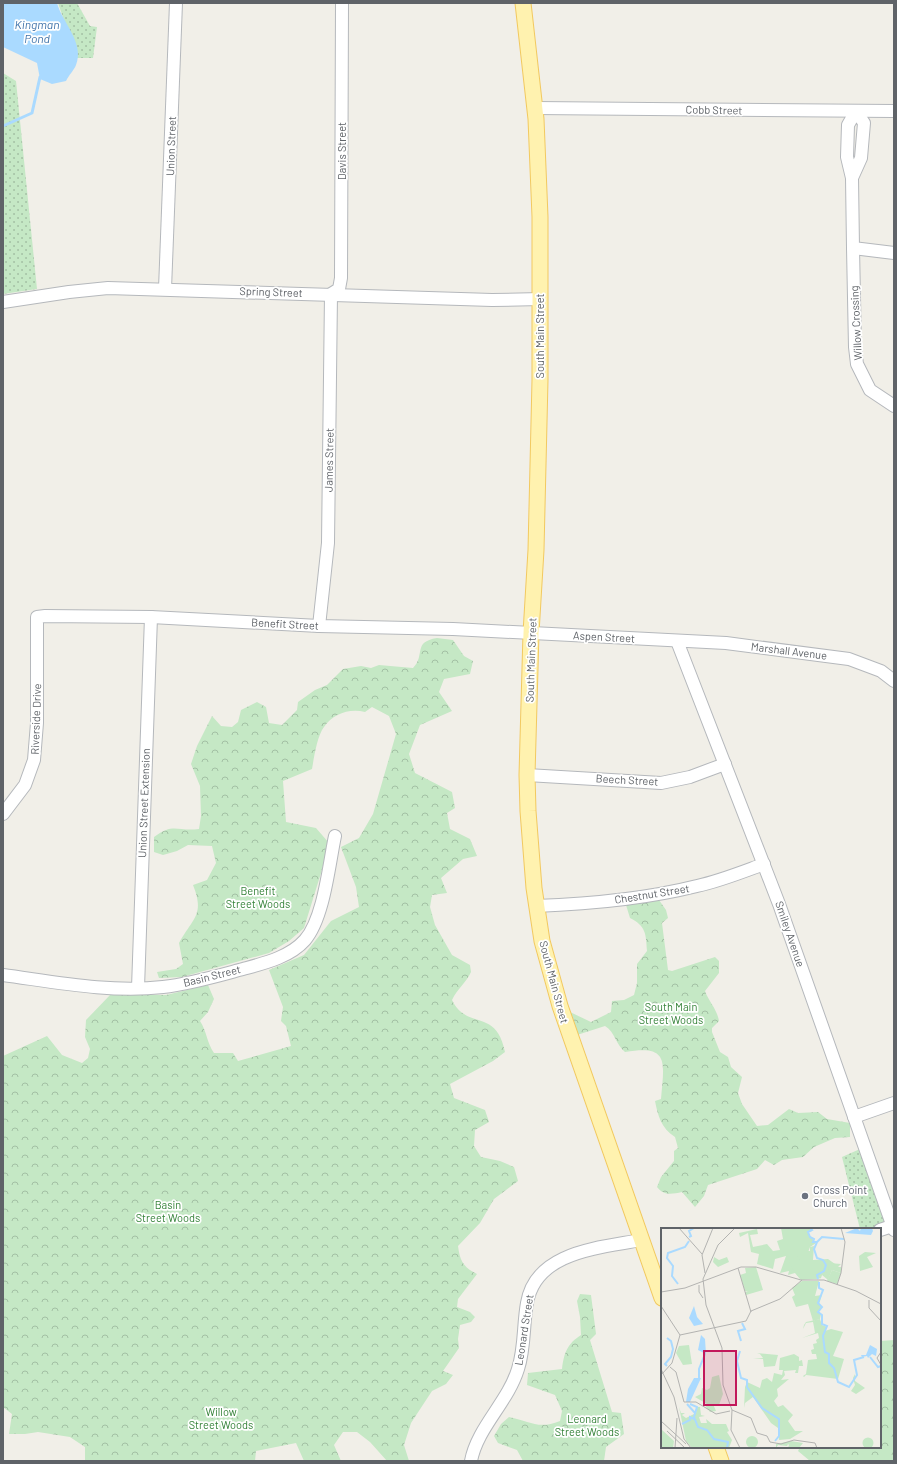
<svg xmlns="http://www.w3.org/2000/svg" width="897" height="1464" font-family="Barlow,sans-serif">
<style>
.forest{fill:url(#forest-crowns)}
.park{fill:url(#park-dots)}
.water{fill:#aadaff}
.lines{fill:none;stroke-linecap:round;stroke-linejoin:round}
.stream{stroke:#aadaff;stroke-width:3}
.minor-casing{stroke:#b5b8bc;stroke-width:14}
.major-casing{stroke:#f2c960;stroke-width:17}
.minor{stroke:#fff;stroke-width:12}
.major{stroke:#fff2af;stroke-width:15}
.worship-dot{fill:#6b7280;stroke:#fff;stroke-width:1.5}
.labels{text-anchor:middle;stroke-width:3.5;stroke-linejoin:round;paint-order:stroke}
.street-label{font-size:11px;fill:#5f6368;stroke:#fff}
.park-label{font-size:11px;fill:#348238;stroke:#fff}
.worship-label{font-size:11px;fill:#5b616d;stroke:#fff;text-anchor:start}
.water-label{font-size:12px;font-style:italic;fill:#4174aa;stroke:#fff}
.inset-river{fill:none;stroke:#aadaff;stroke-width:2}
.inset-road{fill:none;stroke:#b3b3b1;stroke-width:1}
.view{fill:#c2185b;fill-opacity:0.15;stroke:#c2185b;stroke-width:2}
.inset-edge{fill:none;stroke:#5f6368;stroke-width:2}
</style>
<defs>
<pattern id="forest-crowns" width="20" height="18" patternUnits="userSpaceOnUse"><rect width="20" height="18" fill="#c5e8c5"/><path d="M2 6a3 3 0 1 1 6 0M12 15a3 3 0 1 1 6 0" fill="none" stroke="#a3c0a4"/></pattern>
<pattern id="park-dots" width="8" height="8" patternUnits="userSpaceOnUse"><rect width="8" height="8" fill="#c5e8c5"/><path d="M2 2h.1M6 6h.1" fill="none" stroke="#a3c0a4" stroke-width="1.8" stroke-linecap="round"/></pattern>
</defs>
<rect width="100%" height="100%" fill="#f1efe8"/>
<g class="forest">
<path d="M437 638 453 640 464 656 473 661 470 674 444 679 439 692 452 711 420 725 409 754 415 773 452 792 455 808 447 813 450 829 470 839 477 856 463 859 441 878 447 893 432 895 430 907 435 925 452 955 470 965 471 972C466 983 457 989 452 1000 467 1031 496 1007 505 1052L493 1061 450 1084 454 1098 485 1110 489 1122 475 1130 474 1146 481 1157 500 1161 514 1167 518 1181 494 1199 480 1223 458 1246C460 1261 463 1267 477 1274L458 1299 457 1307 470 1312 475 1317 471 1322 460 1325 458 1339 459 1348 443 1371 453 1375 446 1384 432 1391 411 1423 404 1445 409 1461H387L370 1442 357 1432H343L334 1445 341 1461H304L296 1443 256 1451 255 1461H85V1447L70 1437 38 1432 25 1434H9L12 1414 3 1407V1056L47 1036 62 1055 82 1063 88 1058 90 1049 85 1037 86 1020 111 994 166 995 208 985 214 999 208 1012 200 1021C207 1032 207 1043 214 1053H233L238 1061 291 1046 286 1026 281 1021 283 1007 269 970 304 955 331 921 359 907 356 887 341 847 359 838 373 814 396 734 389 716 372 707 365 712C349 708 333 714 324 727 317 736 314 758 312 769L283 781 286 822 316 828 329 843 321 873 304 928 289 941 269 953 182 977 159 978 157 972 176 969 183 964 179 943C193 918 205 915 193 885L207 880 216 863 212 846 188 845 177 851 163 855 154 852V837C174 822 177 832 199 829L201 816 200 786 191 764 197 746 212 716 221 726 232 727 238 722 241 710 257 702 266 707 269 723 282 725 297 710 298 702 315 690 327 685 343 669 361 666 371 668 379 665 413 668C426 655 412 642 437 638Z"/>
<path d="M653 899 659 900 666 910 668 918 662 923 668 970 672 971 715 957 719 961V973L705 991C709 1002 717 1009 719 1021L712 1028V1032L720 1052 728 1057 731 1067 742 1077 738 1093 742 1104 757 1126 768 1125 789 1109 798 1113 818 1112 827 1119 850 1123V1137L835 1138 814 1147 803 1157 782 1160 774 1165 765 1160 757 1169 708 1185 704 1196 695 1207 682 1192C672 1194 664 1196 657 1187L661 1177 674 1161V1151L678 1148 675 1137C661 1128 658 1116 655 1101L661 1099C664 1062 670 1044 625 1052 616 1045 615 1032 605 1026L577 1035 570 1012 591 1022 611 1012 612 1001 624 1000 634 995 637 983V964L647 951C646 934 646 926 630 918L626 905 639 900Z"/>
<path d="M580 1294 591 1295 596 1334 590 1340 612 1412 621 1413 624 1434 606 1447 604 1461H523L517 1450 498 1443 494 1436 501 1424 509 1417C530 1421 538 1430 560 1421L562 1411 555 1395 527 1385 528 1373 562 1369C564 1353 567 1344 581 1335L580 1317 577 1301Z"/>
<polygon points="894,1340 894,1461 810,1461 798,1451 800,1447 880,1447 880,1341"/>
</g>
<g class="park">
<polygon points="58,3 77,3 90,26 97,27 93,58 77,58"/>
<polygon points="3,73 16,81 37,289 3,294"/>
<polygon points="860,1149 886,1224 877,1229 860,1229 842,1157"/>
</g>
<path class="water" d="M3 3H57C62 22 85 43 76 65 74 70 69 75 66 81L52 84 40 79 37 63 3 47Z"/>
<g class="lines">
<polyline class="stream" points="3,126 32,113 40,77"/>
<defs>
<g id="minor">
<polyline points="535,108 894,111"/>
<polyline points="852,178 861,158 864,123 856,111 848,125 847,157 852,178 853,248 894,253"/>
<polyline points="853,248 855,347 857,364 870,390 894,406"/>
<polyline points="165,289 176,3"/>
<polyline points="3,302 69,292 108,288 492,300 541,299"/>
<polyline points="319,626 328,543 331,294 339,289 341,278 342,3"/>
<polyline points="677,641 779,904 894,1230"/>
<polyline points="527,775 661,783 690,777 725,764"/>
<polyline points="3,814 25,785 34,760 37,723 37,617 45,616 151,617 319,626 453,629 726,643 849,659 881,671 894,681"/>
<path d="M536 906C590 904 645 899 697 886 720 881 742 872 764 864"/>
<path d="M3 975C55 982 110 993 163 987 190 984 217 976 243 969 265 963 290 957 305 940 324 918 329 864 335 836"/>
<polyline points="138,988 151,617"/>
<polyline points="854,1117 894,1103"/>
<polyline points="880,1230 892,1226"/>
<path d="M471 1461C477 1428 508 1402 518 1369 525 1348 523 1325 527 1303 536 1251 600 1248 641 1240"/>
</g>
<g id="major">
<polyline points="523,3 536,119 540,217 540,380 536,550 531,633 527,775 528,811 534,888 542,941 560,1006 662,1298"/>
<polyline points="716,1447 721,1461"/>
</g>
</defs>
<use href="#minor" class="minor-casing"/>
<use href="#major" class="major-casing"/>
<use href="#minor" class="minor"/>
<use href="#major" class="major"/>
</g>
<circle class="worship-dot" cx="805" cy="1196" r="4"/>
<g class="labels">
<g class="street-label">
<text transform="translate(714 110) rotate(1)" y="4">Cobb Street</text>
<text transform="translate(171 146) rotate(-88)" y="4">Union Street</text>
<text transform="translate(342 151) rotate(-90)" y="4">Davis Street</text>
<text transform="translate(271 292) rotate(2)" y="4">Spring Street</text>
<text transform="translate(856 323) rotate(-93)" y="4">Willow Crossing</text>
<text transform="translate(540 336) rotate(-90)" y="4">South Main Street</text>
<text transform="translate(329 460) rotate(-89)" y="4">James Street</text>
<text transform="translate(285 624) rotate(3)" y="4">Benefit Street</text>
<text transform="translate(604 637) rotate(3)" y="4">Aspen Street</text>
<text transform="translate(789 651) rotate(7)" y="4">Marshall Avenue</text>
<text transform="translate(531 660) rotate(-88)" y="4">South Main Street</text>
<text transform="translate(36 719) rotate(-88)" y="4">Riverside Drive</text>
<text transform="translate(627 780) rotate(3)" y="4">Beech Street</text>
<text transform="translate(144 803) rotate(-88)" y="4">Union Street Extension</text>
<text transform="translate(652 894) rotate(-9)" y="4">Chestnut Street</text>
<text transform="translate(790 934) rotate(71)" y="4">Smiley Avenue</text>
<text transform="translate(212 976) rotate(-14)" y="4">Basin Street</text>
<text transform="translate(554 982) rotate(75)" y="4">South Main Street</text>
<text transform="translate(524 1330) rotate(-81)" y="4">Leonard Street</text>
</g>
<g class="park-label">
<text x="258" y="895">Benefit<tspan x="258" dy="13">Street Woods</tspan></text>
<text x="671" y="1011">South Main<tspan x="671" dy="13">Street Woods</tspan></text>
<text x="168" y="1209">Basin<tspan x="168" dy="13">Street Woods</tspan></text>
<text x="221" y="1416">Willow<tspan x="221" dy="13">Street Woods</tspan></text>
<text x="587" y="1423">Leonard<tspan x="587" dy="13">Street Woods</tspan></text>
</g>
<g class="worship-label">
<text x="813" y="1194">Cross Point<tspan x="813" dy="13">Church</tspan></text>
</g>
<g class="water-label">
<text x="37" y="29">Kingman<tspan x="37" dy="14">Pond</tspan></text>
</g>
</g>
<g transform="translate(661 1228)">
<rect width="220" height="220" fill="#f1efe8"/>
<path d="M130 213 142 215 138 220H127L128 217 127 216 126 218 117 217 115 220V216Z" fill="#c5e8c5"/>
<path d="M120 0H149L151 3 147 4 149 8 155 15 149 19 144 33 180 36 177 39H180V45L171 42 167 52 161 47 160 50 155 51H139L134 45 127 47 128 43 119 45 125 28 114 31 112 41 96 36 98 26 90 24 87 5 79 9 78 5 96 1 97 6 89 7 92 19 106 16 112 23 119 22 116 13 122 11ZM53 29 58 32 66 29 68 34 57 39 52 34ZM159 91 161 97 166 99 164 103 170 101 182 104 172 128 183 131 177 151 145 147 143 149 142 148 145 146 147 132 156 131 155 126H151L150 122 153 121 152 116 156 115 155 112 158 110 157 105 141 110 154 105 153 99 151 100 153 99 152 94 145 95 142 101 143 97 145 94ZM96 125 117 127 114 138 103 139 102 131 92 130H102L99 126ZM133 126 138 129V133L141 132 142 138H138L137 145H134L135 142 123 143 124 147 120 152 128 151 116 161 117 168 113 173 117 179 122 177 132 187 127 193 134 203H142L129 211 118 212 117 200 110 195 92 169 84 175 83 180 84 159 86 154 99 160 101 152 106 150 111 154 113 145 121 147 122 142H118L119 130ZM194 146V153L204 160 195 166 190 163 194 157 192 150ZM58 147 62 166 58 177 52 176 55 183 49 184 45 179 46 176 34 169 40 166 41 160 46 162 49 160 51 149ZM18 179 20 185H24L21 187 25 190 35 185 36 179H39L40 187 44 188 38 189 40 195H46L45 191 51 196H65L68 203 66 204 71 212 68 220H31L25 213ZM0 201 13 213 12 220H0ZM85 214a6 6 0 1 1 12 0a6 6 0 1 1-12 0Z" fill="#c5e8c5"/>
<path d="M171 42 180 45 176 56 166 53ZM28 117 31 136 22 137 15 125 18 118Z" fill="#c5e8c5"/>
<path d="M153 18 152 32 167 31 174 36 168 39 165 47 161 46 159 51 156 44 152 46 153 51 140 52 131 40 126 27 136 26 139 34 144 33V23H149V19ZM204 24 215 25 206 29 212 39 199 43 198 28ZM95 39 102 62 85 67 84 64 87 63H84L79 47 85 45 84 40ZM141 53H158L154 68 161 67 158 76 161 79 157 83 160 86 159 91 152 93 147 76 135 79 131 69 134 67 131 60ZM201.5 215a5.5 5.5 0 1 1 11 0a5.5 5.5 0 1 1-11 0Z" fill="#c5e8c5"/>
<path d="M196 0 199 3 200 0H211L212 3 210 7 184 5ZM33 78 36 89 42 96 33 98 28 90ZM40 107 44 111 45 126 37 122ZM209 117 216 121 215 128 211 126 207 130 206 128 201 129 200 127H205ZM33 150H40L29 174H25L27 161Z" fill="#aadaff"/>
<path class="inset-river" d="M149 0 151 2 147 4 149 9 153 11 152 14H156M28 9 30 8 28 3 33 0M157 51 156 47 163 43 165 37 162 32 156 30 153 21 156 14 161 9 183 11M158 54V60L162 62 157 75 161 79 157 84 161 87V96L166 98 162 108 164 124 168 126V135L173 140 177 154 188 159 196 147 193 132 203 129M17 56 11 48 12 38 6 30 7 25 24 19 28 13M6 110 10 113 12 121 10 129 4 136 6 138M80 113 77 103 84 101 81 95M79 123 76 133 80 150 86 152V159L101 180 118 191V208L114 213M209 129 217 139 220 138M38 152V141L44 126M26 176 34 185M29 176 36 179 33 189 37 199 46 202 53 211 67 214 66 220M21 196 29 192V189L33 191"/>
<path class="inset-road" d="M18 0 41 26M74 0 57 17 42 51 45 77 61 120 62 157 71 182 70 202 79 220M77 40 90 84M44 45 41 27 52 0M38 57V64L42 70M176 57 180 45 184 14 180 0M0 64 24 60 80 39H95L140 52H163L195 63 220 76M208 72V80L220 93M0 78 19 107 11 135 1 146M19 107 85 93 90 83 119 71 141 52M220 124 216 130 220 137M9 139 15 144 23 174H35L55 186 69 183M0 141 13 169 23 211 30 220M71 182 90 190 96 205 106 208 109 214 120 216 133 212 154 215 156 220M0 193 25 216M6 203 24 220M14 220 16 190"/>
<path class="view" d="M43 123H75V177H43Z"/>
<rect width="220" height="220" class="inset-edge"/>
</g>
<rect width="897" height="1464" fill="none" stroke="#5f6368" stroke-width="8"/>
</svg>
